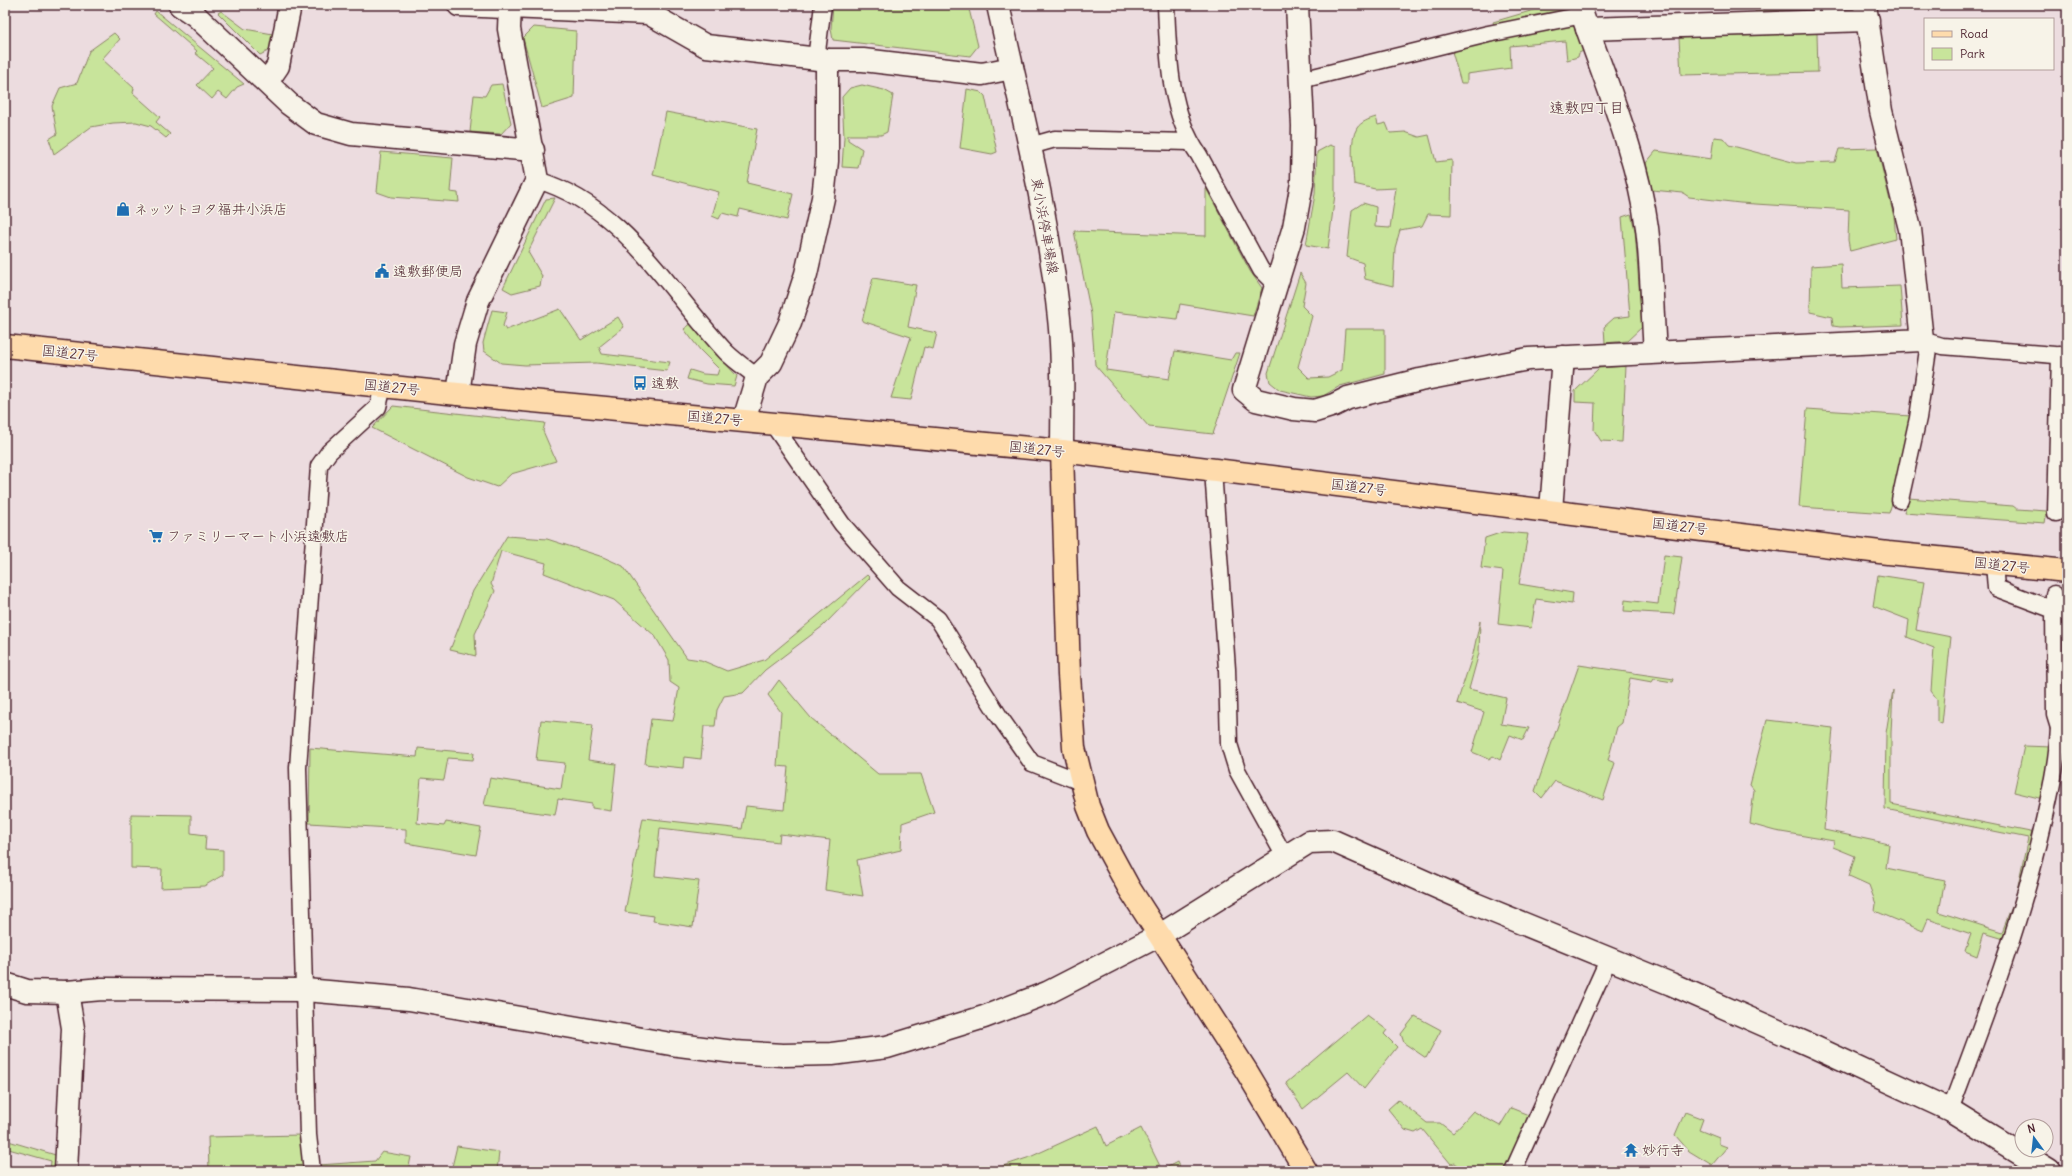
<svg xmlns="http://www.w3.org/2000/svg" width="2072" height="1176" font-family="Delius,'Klee One',sans-serif">
<style>
.green{fill:#c8e49b;stroke:#898263}
.lines{fill:none;stroke-linecap:round;stroke-linejoin:round}
.service-casing{stroke:#4a1f2b;stroke-width:19}
.minor-casing{stroke:#4a1f2b;stroke-width:25}
.secondary-casing{stroke:#4a1f2b;stroke-width:25}
.primary-casing{stroke:#4a1f2b;stroke-width:25}
.trunk-casing{stroke:#4a1f2b;stroke-width:25}
.service{stroke:#f7f3e8;stroke-width:16}
.minor{stroke:#f7f3e8;stroke-width:22}
.secondary{stroke:#f7f3e8;stroke-width:22}
.primary{stroke:#fedbac;stroke-width:22}
.trunk{stroke:#fedbac;stroke-width:22}
.labels{text-anchor:middle;stroke-width:3;stroke-linejoin:round;paint-order:stroke}
.poi-label{font-size:14px;fill:#4a1f2b;stroke:#f7f3e8;text-anchor:start}
.street-label{font-size:14px;fill:#4a1f2b;stroke:#f7f3e8}
.neighbourhood-label{font-size:15px;fill:#4a1f2b;stroke:#f7f3e8}
</style>
<rect width="100%" height="100%" fill="#ecdcdf"/>
<filter id="ink" filterUnits="userSpaceOnUse"><feTurbulence type="fractalNoise" baseFrequency=".025" numOctaves="2"/><feDisplacementMap in="SourceGraphic" scale="8" xChannelSelector="R" yChannelSelector="G"/><feConvolveMatrix kernelMatrix="1 2 1 2 8 2 1 2 1" color-interpolation-filters="sRGB"/></filter>
<g filter="url(#ink)">
<g class="green">
<polygon points="833,5 968,5 978,46 970,56 833,40 831,29"/>
<polygon points="1545,5 1567,5 1568,8 1565,13 1495,28 1493,22 1544,7"/>
<polygon points="1755,5 1841,5 1839,9 1755,11"/>
<polygon points="156,11 244,84 237,87 227,99 218,92 212,99 197,85 213,68 195,53 197,51 154,14"/>
<polygon points="221,11 245,29 273,34 270,50 260,55 218,13"/>
<polygon points="1570,24 1575,27 1583,51 1579,53 1578,57 1567,60 1565,41 1510,46 1511,68 1467,74 1467,83 1461,83 1451,48"/>
<polygon points="534,27 576,31 574,98 542,108 523,38"/>
<polygon points="114,33 120,39 102,59 134,88 133,93 160,117 156,122 170,134 166,138 151,126 136,122 113,123 91,127 54,154 49,139 57,134 52,106 60,88 77,83 89,51"/>
<polygon points="1817,33 1818,72 1681,75 1679,38"/>
<polygon points="502,84 511,123 501,134 470,132 474,95 485,96 491,85"/>
<polygon points="862,85 884,90 893,95 887,132 881,135 848,135 848,140 862,149 858,168 842,167 844,137 842,97 850,88"/>
<polygon points="967,89 981,92 985,96 997,152 992,154 960,148"/>
<polygon points="666,112 757,129 747,183 793,194 787,220 740,209 738,217 722,213 719,219 712,216 719,192 653,175"/>
<path d="M1376 117 1378 125 1386 123 1390 133 1405 132 1419 137 1429 135 1436 162 1452 160 1451 215 1428 214 1422 226 1400 230 1395 248 1393 286 1365 279 1363 263 1347 257 1352 210 1363 203 1376 207 1375 227 1390 228 1396 188 1375 189 1354 184C1353 169 1349 140 1357 128 1361 122 1369 119 1376 117Z"/>
<polygon points="1714,137 1723,138 1729,145 1796,163 1835,162 1839,149 1877,148 1894,217 1896,239 1850,251 1848,240 1849,210 1740,203 1689,197 1683,193 1652,190 1646,163 1656,151 1711,159"/>
<polygon points="1330,145 1335,147 1335,194 1328,249 1306,245 1315,194 1317,152"/>
<polygon points="381,152 453,158 450,192 458,193 459,202 391,197 377,192"/>
<polygon points="1206,188 1250,271 1262,288 1253,316 1180,304 1177,319 1114,312 1106,370 1169,379 1175,351 1231,360 1235,353 1240,353 1213,434 1149,427 1095,365 1091,314 1074,231 1206,236"/>
<polygon points="555,198 528,252 542,276 540,286 512,293 503,288 546,199"/>
<polygon points="1631,214 1635,230 1642,327 1627,341 1605,343 1604,327 1614,318 1630,316 1622,217"/>
<polygon points="1841,264 1842,288 1900,286 1903,325 1840,327 1833,326 1832,317 1810,312 1811,266"/>
<polygon points="1300,273 1306,283 1302,306 1312,316 1298,367 1309,378 1328,377 1342,370 1345,329 1385,329 1385,374 1340,386 1323,396 1311,397 1280,390 1270,382 1268,373"/>
<polygon points="873,278 916,285 908,327 937,333 933,349 924,347 911,400 891,398 911,337 862,321"/>
<polygon points="560,309 581,340 618,317 624,327 599,347 602,354 670,362 667,371 596,363 525,365 501,363 484,351 483,343 492,310 507,312 503,326 506,330"/>
<polygon points="692,323 708,345 737,376 734,386 707,384 687,379 690,370 703,374 717,375 719,369 700,350 684,329"/>
<polygon points="1626,366 1622,442 1601,441 1594,430 1595,403 1575,402 1575,391 1599,368"/>
<polygon points="2067,405 2067,512 2064,513"/>
<polygon points="393,406 545,423 543,431 556,461 511,474 497,487 468,477 372,428"/>
<polygon points="1807,409 1911,416 1893,500 1889,513 1799,507"/>
<polygon points="1908,498 2013,506 2017,509 2047,511 2045,523 1904,513"/>
<polygon points="1503,532 1528,534 1519,584 1573,593 1572,604 1536,599 1531,628 1498,624 1503,571 1481,568 1485,538"/>
<polygon points="507,536 547,539 603,557 623,566 687,658 701,660 727,671 764,660 867,575 870,578 823,626 765,670 743,693 724,696 717,710 715,726 704,726 701,759 684,757 683,768 645,764 651,719 673,721 679,688 670,682 669,660 655,636 614,600 544,573 546,563 501,551 491,584 495,591 475,634 476,656 450,650 473,591"/>
<polygon points="1664,555 1682,557 1674,614 1624,611 1625,600 1658,604"/>
<polygon points="1878,575 1924,582 1916,630 1951,637 1942,724 1937,722 1937,699 1931,691 1934,648 1907,637 1909,620 1873,606"/>
<polygon points="1480,621 1479,653 1469,689 1506,698 1501,724 1529,728 1523,740 1510,735 1500,760 1493,756 1489,759 1472,752 1484,712 1457,703 1473,654"/>
<polygon points="1579,665 1674,679 1673,682 1654,679 1652,682 1630,678 1622,723 1617,727 1608,760 1615,763 1603,800 1555,781 1542,798 1535,791"/>
<polygon points="779,680 811,718 878,774 921,774 934,812 902,823 901,850 857,860 863,896 825,890 830,840 780,834 779,842 660,828 655,876 699,881 693,927 653,921 654,916 625,912 643,818 742,829 746,806 784,810 788,767 777,766 781,712 768,695"/>
<polygon points="1893,690 1891,733 1891,804 2035,833 2021,891 2004,939 1984,933 1977,956 1965,951 1971,934 1928,919 1923,931 1875,911 1876,904 1869,885 1849,876 1855,856 1833,847 1834,841 1775,831 1750,824 1754,790 1750,785 1767,720 1833,728 1824,830 1889,844 1886,868 1945,880 1939,912 2002,932 2015,899 2028,838 1885,809 1886,733"/>
<polygon points="541,720 593,725 588,760 616,764 611,811 592,808 592,804 558,799 555,815 484,805 490,778 561,789 565,763 536,760"/>
<polygon points="2024,746 2052,747 2043,799 2014,792"/>
<polygon points="310,748 417,757 418,748 474,753 473,760 448,758 444,780 421,778 417,823 444,826 446,822 481,828 476,855 406,843 406,829 309,823"/>
<polygon points="131,814 191,815 191,833 206,835 205,849 223,850 223,875 204,886 161,888 162,869 131,868"/>
<polygon points="1367,1015 1387,1030 1384,1034 1397,1047 1364,1089 1348,1072 1303,1109 1286,1083"/>
<polygon points="1415,1016 1441,1030 1426,1058 1404,1043 1401,1034"/>
<polygon points="1398,1100 1427,1123 1440,1123 1453,1133 1473,1111 1500,1126 1511,1108 1531,1116 1504,1171 1466,1171 1455,1163 1451,1164 1422,1129 1415,1133 1405,1130 1388,1109"/>
<polygon points="1685,1112 1703,1119 1699,1130 1719,1138 1719,1144 1727,1147 1712,1165 1689,1151 1675,1135"/>
<polygon points="1098,1126 1106,1146 1141,1128 1162,1170 1177,1162 1181,1171 988,1171 1030,1157"/>
<polygon points="301,1135 305,1171 209,1171 208,1137"/>
<polygon points="5,1140 59,1156 58,1171 50,1171 51,1161 5,1148"/>
<polygon points="457,1146 499,1152 497,1171 451,1171"/>
<polygon points="382,1152 411,1157 408,1171 320,1171 319,1165 375,1161"/>
</g>
<g class="lines">
<defs>
<g id="service">
<path d="M1166 5C1168 55 1169 112 1199 155L1261 270 1277 286"/>
<polyline points="816,59 823,5"/>
<polyline points="1301,80 1488,34 1583,15"/>
<polyline points="1030,146 1055,139 1190,142"/>
<path d="M537 180C623 205 668 290 726 352 735 361 747 369 757 377"/>
<polyline points="1922,340 1942,346 2067,356"/>
<polyline points="772,423 842,524 898,588 938,619 999,716 1032,763 1081,782"/>
<polyline points="1213,470 1227,669 1229,744 1237,770 1285,857"/>
<polyline points="1900,500 1918,418 1929,343"/>
<polyline points="2056,513 2060,355"/>
<polyline points="1994,564 1996,588 2054,610 2055,715 2059,728"/>
<polyline points="2054,610 2054,594"/>
<path d="M1950 1110C1983 1022 2017 934 2039 842 2048 804 2057 767 2059 728L2067 729"/>
<polyline points="312,1171 308,1135 298,768 319,466 329,452 378,407 383,386"/>
<polyline points="1513,1171 1609,958"/>
</g>
<g id="minor">
<polyline points="180,5 195,15 289,104 316,124 351,134 533,150"/>
<polyline points="459,5 648,13 706,46 827,60 863,60 982,74 1012,68"/>
<polyline points="1297,5 1303,126 1302,183 1294,227 1244,390 1256,400 1294,409 1315,411 1334,405 1348,398 1420,380 1528,359 1922,340 1910,229 1881,111 1865,5"/>
<path d="M1579 5C1603 77 1637 152 1647 228 1652 269 1652 311 1655 352"/>
<polyline points="1587,29 1868,20"/>
<polyline points="267,82 278,66 290,5"/>
<polyline points="458,394 465,344 478,301 537,180 509,29 510,5"/>
<polyline points="744,420 757,377 771,363 790,323 806,274 823,198 827,161 827,60"/>
<polyline points="1551,510 1563,357"/>
<polyline points="5,984 27,991 67,992 102,989 305,990 409,999 671,1044 734,1052 783,1055 832,1054 887,1047 984,1017 1047,993 1160,935 1309,842 1333,841 1475,904 1671,984 1812,1046 1950,1110 2049,1171"/>
<polyline points="66,1171 73,1028 67,992"/>
</g>
<path id="secondary" d="M998 5C1021 109 1048 212 1059 318 1064 362 1062 407 1062 451"/>
<polyline id="primary" points="1062,451 1069,675 1074,748 1088,806 1098,831 1129,888 1247,1072 1306,1171"/>
<polyline id="trunk" points="5,346 458,394 1062,451 1888,553 2067,571"/>
</defs>
<use href="#service" class="service-casing"/>
<use href="#minor" class="minor-casing"/>
<use href="#secondary" class="secondary-casing"/>
<use href="#primary" class="primary-casing"/>
<use href="#trunk" class="trunk-casing"/>
<use href="#service" class="service"/>
<use href="#minor" class="minor"/>
<use href="#secondary" class="secondary"/>
<use href="#primary" class="primary"/>
<use href="#trunk" class="trunk"/>
</g>
</g>
<defs>
<symbol id="shop-bare" viewBox="-9 -9 18 18"><path d="M-5-2.5h2.3a2.7 3.5 0 0 1 5.4 0H5L5.5 6h-11ZM-1.5-2.5h3a1.5 2.3 0 0 0-3 0Z" fill="#1f6fb2" stroke="#f7f3e8" stroke-width="2.5" paint-order="stroke"/></symbol>
<symbol id="civic-bare" viewBox="-9 -9 18 18"><path d="M-.6-6.5H3V-4.5H.6V-3L4-1V1h2V6H-6V1h2V-1L-.6-3ZM-1.2 2.5V6h2.4V2.5Z" fill="#1f6fb2" stroke="#f7f3e8" stroke-width="2.5" paint-order="stroke"/></symbol>
<symbol id="bus-bare" viewBox="-9 -9 18 18"><path d="M-5-6H5V4H4V6H2V4H-2V6H-4V4H-5ZM-3.5-4V0h7V-4ZM-3.5 1.2v1.5H-2V1.2ZM2 1.2v1.5H3.5V1.2Z" fill="#1f6fb2" stroke="#f7f3e8" stroke-width="2.5" paint-order="stroke"/></symbol>
<symbol id="supermarket-bare" viewBox="-9 -9 18 18"><path d="M-6-5.5h2.5l.6 2H6L4.5 2H-2.5L-4.4-4H-6ZM-1.5 3.2a1.3 1.3 0 1 0 .1 0ZM3 3.2a1.3 1.3 0 1 0 .1 0Z" fill="#1f6fb2" stroke="#f7f3e8" stroke-width="2.5" paint-order="stroke"/></symbol>
<symbol id="temple-bare" viewBox="-9 -9 18 18"><path d="M0-6L5-2H3V0L6.5 2.5H4V6H1.5V3h-3V6H-4V2.5H-6.5L-3 0V-2H-5Z" fill="#1f6fb2" stroke="#f7f3e8" stroke-width="2.5" paint-order="stroke"/></symbol>
</defs>
<g fill-rule="evenodd">
<use href="#shop-bare" x="113" y="199" width="20" height="20"/>
<use href="#civic-bare" x="372" y="261" width="20" height="20"/>
<use href="#bus-bare" x="630" y="373" width="20" height="20"/>
<use href="#supermarket-bare" x="146" y="526" width="20" height="20"/>
<use href="#temple-bare" x="1621" y="1140" width="20" height="20"/>
</g>
<g class="labels">
<g class="poi-label">
<text x="134" y="214">ネッツトヨタ福井小浜店</text>
<text x="393" y="276">遠敷郵便局</text>
<text x="651" y="388">遠敷</text>
<text x="167" y="541">ファミリーマート小浜遠敷店</text>
<text x="1642" y="1155">妙行寺</text>
</g>
<g class="street-label">
<text transform="translate(1045 226) rotate(80)" y="5">東小浜停車場線</text>
<text transform="translate(70 353) rotate(6)" y="5">国道27号</text>
<text transform="translate(392 387) rotate(6)" y="5">国道27号</text>
<text transform="translate(715 418) rotate(5)" y="5">国道27号</text>
<text transform="translate(1037 449) rotate(6)" y="5">国道27号</text>
<text transform="translate(1359 487) rotate(7)" y="5">国道27号</text>
<text transform="translate(1680 526) rotate(7)" y="5">国道27号</text>
<text transform="translate(2002 565) rotate(6)" y="5">国道27号</text>
</g>
<g class="neighbourhood-label">
<text x="1587" y="113">遠敷四丁目</text>
</g>
</g>
<rect width="2072" height="1176" fill="none" stroke="#f7f3e8" stroke-width="20"/>
<rect x="10" y="10" width="2052" height="1156" fill="none" stroke="#4a1f2b" stroke-width="1.5" filter="url(#ink)"/>
<rect x="1924" y="18" width="130" height="52" fill="#f7f3e8" stroke="#b29e9c"/>
<rect x="1932" y="31" width="20" height="6" fill="#fedbac" stroke="#b29e9c"/>
<text x="1960" y="38" font-size="12" fill="#4a1f2b">Road</text>
<rect x="1932" y="48" width="20" height="12" fill="#c8e49b" stroke="#b29e9c"/>
<text x="1960" y="58" font-size="12" fill="#4a1f2b">Park</text>
<g transform="translate(2034 1138) rotate(345)"><circle r="19" fill="#f7f3e8" stroke="#b29e9c"/>
<path d="M0-3L7 15L0 10L-7 15Z" fill="#1f6fb2"/>
<text y="-6" font-size="11" font-weight="bold" text-anchor="middle" fill="#4a1f2b">N</text>
</g>
</svg>
